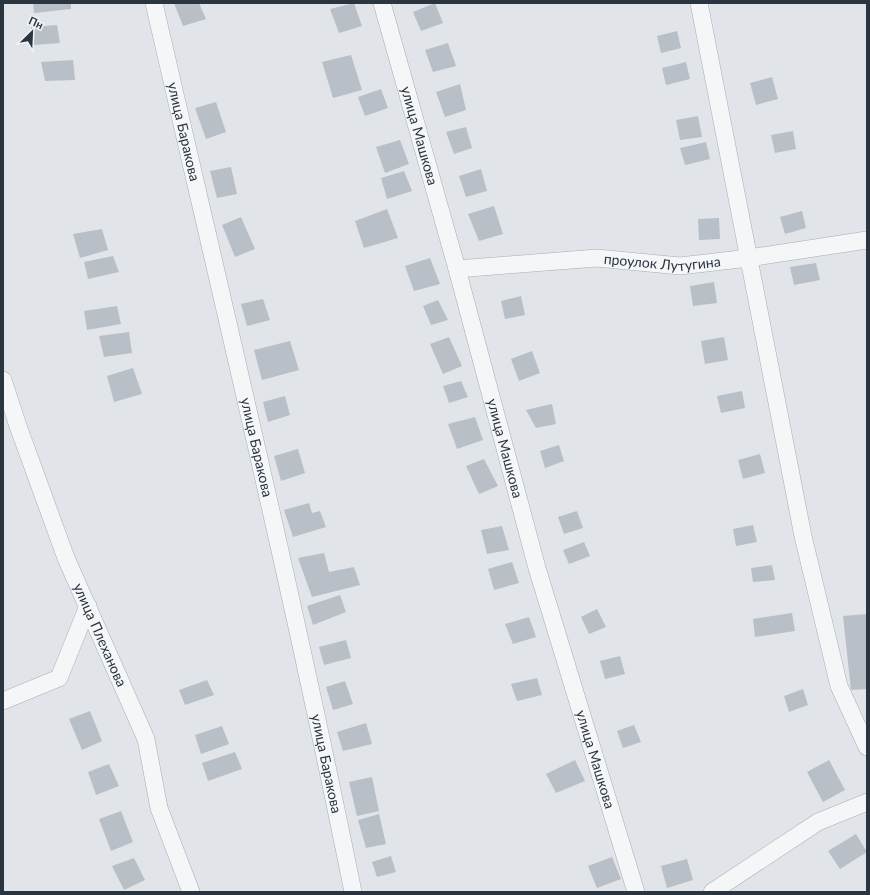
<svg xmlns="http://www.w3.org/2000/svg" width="870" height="895" font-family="Lato,sans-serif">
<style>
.building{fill:#b9bfc6}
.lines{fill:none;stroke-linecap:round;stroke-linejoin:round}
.street-casing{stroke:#a6adb3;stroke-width:18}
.street{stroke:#f4f6f8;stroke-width:17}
.labels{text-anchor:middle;stroke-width:4;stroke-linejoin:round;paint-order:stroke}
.street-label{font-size:14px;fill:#2a3540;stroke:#f1f4f7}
</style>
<rect width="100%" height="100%" fill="#e1e5e9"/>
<g class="building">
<polygon points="33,3 71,3 71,9 34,13"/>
<polygon points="174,3 199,3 206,19 183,26"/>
<polygon points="354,3 362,26 339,33 330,9"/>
<polygon points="435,3 443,23 421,31 413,12"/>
<polygon points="57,25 60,43 34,45 31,27"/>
<polygon points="677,31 681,48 661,53 657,36"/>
<polygon points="448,43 456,66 433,72 425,50"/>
<polygon points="351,55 362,90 333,98 322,62"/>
<polygon points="73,60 75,80 45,81 41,62"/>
<polygon points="686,62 690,79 666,85 662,68"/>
<polygon points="772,77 778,99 756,105 750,83"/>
<polygon points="460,84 466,110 445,117 436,92"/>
<polygon points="381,89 388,108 365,116 358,97"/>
<polygon points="216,102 226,132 206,139 195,108"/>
<polygon points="698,116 702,137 680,140 676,120"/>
<polygon points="466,127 472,148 454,154 446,132"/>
<polygon points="793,131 796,149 775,153 771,135"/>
<polygon points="400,140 409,164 385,173 376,147"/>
<polygon points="706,142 710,159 685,165 680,148"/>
<polygon points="231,167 237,194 217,198 210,171"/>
<polygon points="481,169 487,191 466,197 459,176"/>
<polygon points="404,171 412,191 387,199 381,178"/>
<polygon points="494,206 503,234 479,241 468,214"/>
<polygon points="387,209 398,238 364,248 355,221"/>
<polygon points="802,211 806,228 785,234 780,217"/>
<polygon points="241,217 255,249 235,257 222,225"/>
<polygon points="719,218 720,239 699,240 698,219"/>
<polygon points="102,229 108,250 80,258 73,234"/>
<polygon points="113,256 119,272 88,279 84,262"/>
<polygon points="430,258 440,284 414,291 405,266"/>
<polygon points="816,263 820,280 794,285 790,267"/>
<polygon points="714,282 717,303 693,306 690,286"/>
<polygon points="521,296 525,315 505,319 501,301"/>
<polygon points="263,299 270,320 247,326 241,304"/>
<polygon points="438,300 448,320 431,325 423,306"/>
<polygon points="117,306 121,324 87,330 84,311"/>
<polygon points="129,332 132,353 104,357 99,336"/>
<polygon points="449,337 462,366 443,374 430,344"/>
<polygon points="724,337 728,360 705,364 701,341"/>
<polygon points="290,341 299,370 262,380 254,350"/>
<polygon points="532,351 540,373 519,381 511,359"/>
<polygon points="133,368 142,394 114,402 107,376"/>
<polygon points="461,381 468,397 449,403 443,386"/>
<polygon points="742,391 745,408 721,413 717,396"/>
<polygon points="285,396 290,415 268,422 263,402"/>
<polygon points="552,404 556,424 536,428 526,410"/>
<polygon points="475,417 483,440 457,449 448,424"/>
<polygon points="559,445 564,461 545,468 540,451"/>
<polygon points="298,449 305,473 281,481 274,456"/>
<polygon points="760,454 765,473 743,479 738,460"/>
<polygon points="484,459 498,486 479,494 466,466"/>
<polygon points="309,503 312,513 320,511 326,527 293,537 284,510"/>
<polygon points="577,511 583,528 564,534 558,517"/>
<polygon points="753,525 757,542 736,546 733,529"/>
<polygon points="502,526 509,550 487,554 481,530"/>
<polygon points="584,542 590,556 569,564 563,550"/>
<polygon points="324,553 329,572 354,567 360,585 312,597 298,558"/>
<polygon points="512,562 519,583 494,590 488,569"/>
<polygon points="772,565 775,580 753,582 751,568"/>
<polygon points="340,595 346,612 313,625 307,606"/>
<polygon points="597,609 606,627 589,634 581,617"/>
<polygon points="792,613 795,631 755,637 753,619"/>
<polygon points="867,614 867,689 851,690 843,616"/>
<polygon points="529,617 536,637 513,644 505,624"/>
<polygon points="346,640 351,658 324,665 319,647"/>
<polygon points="620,656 625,674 605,679 600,661"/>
<polygon points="537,678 542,695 517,701 511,684"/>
<polygon points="207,680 214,695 185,705 179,690"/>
<polygon points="345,681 353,704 333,710 326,687"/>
<polygon points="803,689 808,705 789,712 784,696"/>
<polygon points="90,711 102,741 82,750 69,719"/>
<polygon points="366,723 372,744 343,751 337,732"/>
<polygon points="634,725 641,742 623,748 617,731"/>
<polygon points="222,726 229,744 201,754 195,735"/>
<polygon points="235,752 242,769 208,781 202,763"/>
<polygon points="575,760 585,781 556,793 546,774"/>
<polygon points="829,760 845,790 823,802 807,772"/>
<polygon points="109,764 119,786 96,795 88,772"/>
<polygon points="372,777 379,811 357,816 349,782"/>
<polygon points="121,811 133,842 111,851 99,819"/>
<polygon points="379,814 386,844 366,848 358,820"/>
<polygon points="856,834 867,852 840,869 828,851"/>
<polygon points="391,856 396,872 377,877 372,862"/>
<polygon points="612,857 621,879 597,888 588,866"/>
<polygon points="134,858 145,880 124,890 112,866"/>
<polygon points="687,859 693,880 667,888 661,866"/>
</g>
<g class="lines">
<defs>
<g id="street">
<path id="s1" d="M154 3C222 299 293 594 353 892"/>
<path id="s2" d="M382 3 457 269 537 568 636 892"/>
<polyline points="699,3 803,536 839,686 867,747"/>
<path id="s3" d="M457 269 597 258 680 266 749 258 867 240"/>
<path id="s4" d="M3 380 18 426 66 558 146 739 159 808 191 892"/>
<polyline points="3,701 59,678 88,606"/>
<polyline points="712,892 818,822 867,802"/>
</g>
</defs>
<use href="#street" class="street-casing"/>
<use href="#street" class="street"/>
</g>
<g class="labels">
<g class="street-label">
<text dy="5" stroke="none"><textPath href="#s1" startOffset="132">улица Баракова</textPath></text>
<text dy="5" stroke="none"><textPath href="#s2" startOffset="138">улица Машкова</textPath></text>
<text dy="5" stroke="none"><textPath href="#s3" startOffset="206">проулок Лутугина</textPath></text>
<text dy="5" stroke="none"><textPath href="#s1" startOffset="456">улица Баракова</textPath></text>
<text dy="5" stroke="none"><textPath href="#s2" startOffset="462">улица Машкова</textPath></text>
<text dy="5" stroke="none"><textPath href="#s4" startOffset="273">улица Плеханова</textPath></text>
<text dy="5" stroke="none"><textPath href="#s2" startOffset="786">улица Машкова</textPath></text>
<text dy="5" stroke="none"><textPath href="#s1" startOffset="780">улица Баракова</textPath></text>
</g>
</g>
<rect width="870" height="895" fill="none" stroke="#2a3540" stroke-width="8"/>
<g transform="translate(32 32) rotate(24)" stroke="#f1f4f7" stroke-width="3" paint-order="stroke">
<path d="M0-3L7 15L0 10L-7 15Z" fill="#2a3540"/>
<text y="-6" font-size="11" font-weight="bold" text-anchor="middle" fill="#2a3540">Пн</text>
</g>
</svg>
